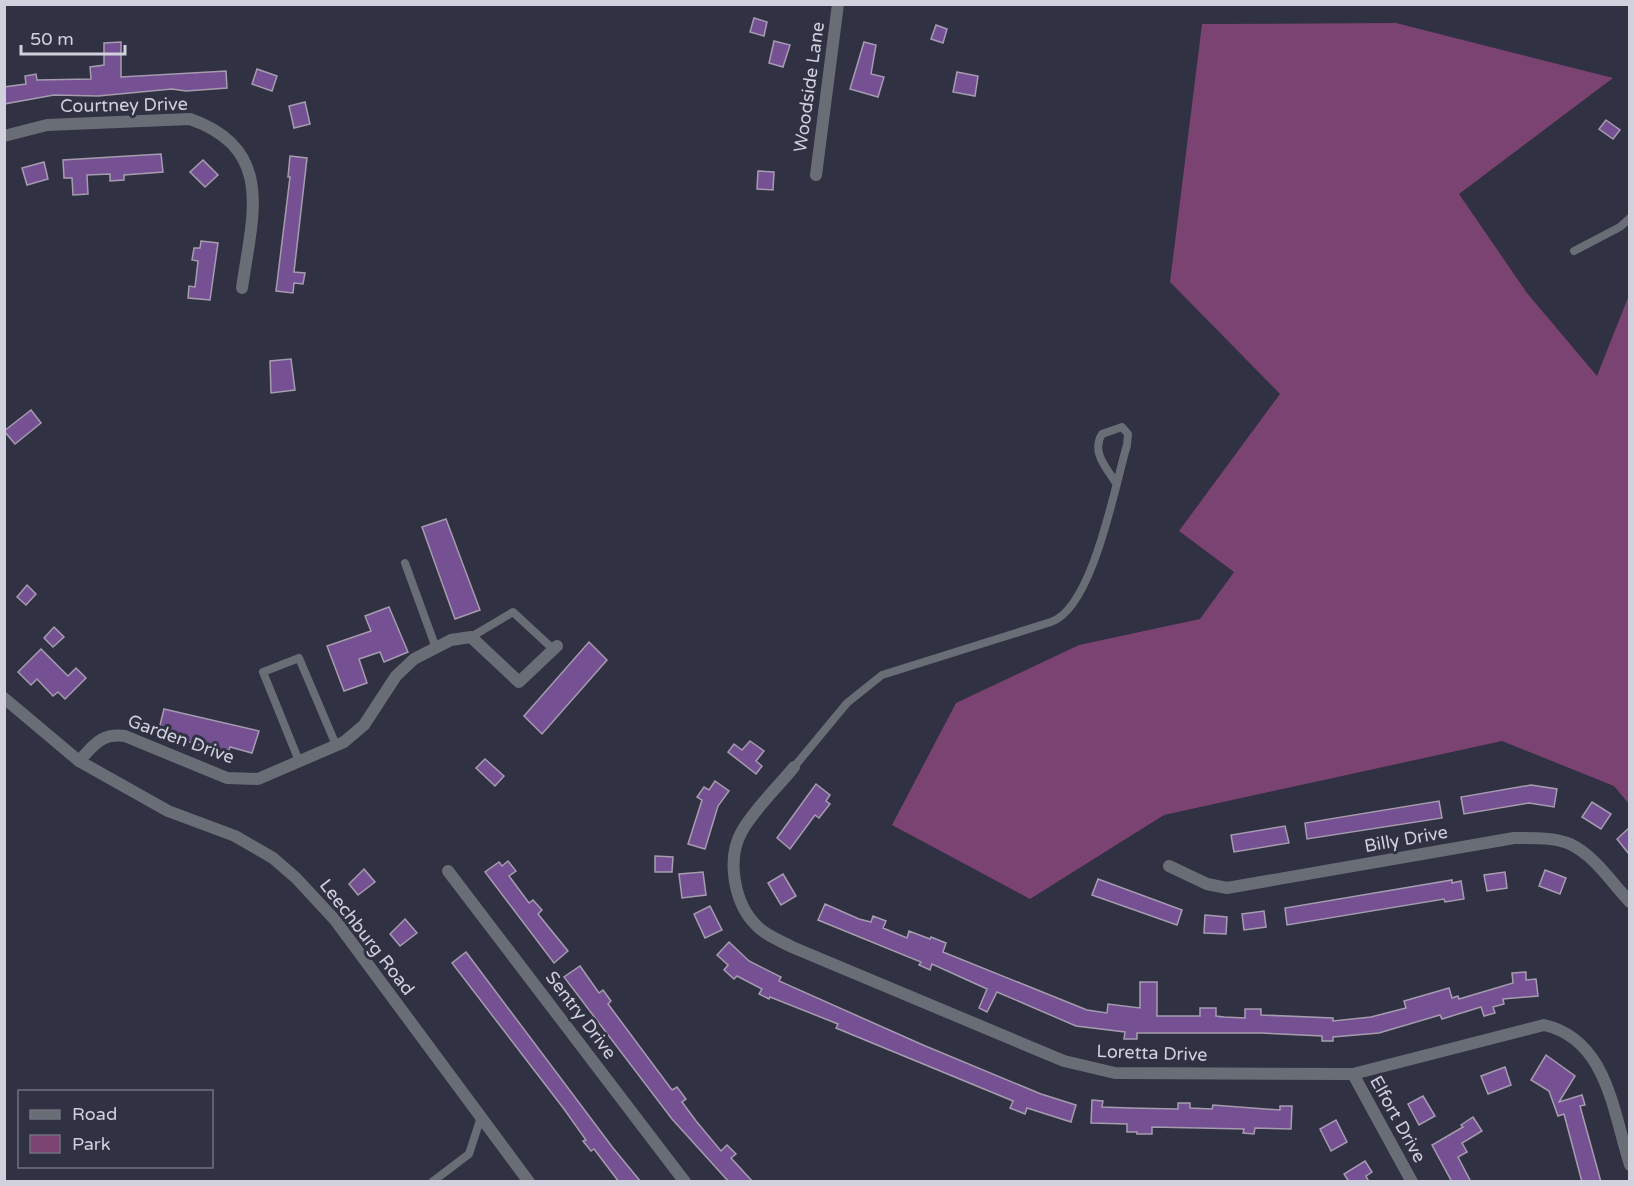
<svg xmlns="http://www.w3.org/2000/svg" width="1634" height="1186" font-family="'Varela Round',sans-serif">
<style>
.green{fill:#7a4372}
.building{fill:#755092;stroke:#a69cb0;stroke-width:1.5}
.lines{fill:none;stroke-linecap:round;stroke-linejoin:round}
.service{stroke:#696e76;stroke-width:8}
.minor{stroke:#696e76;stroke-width:12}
.tertiary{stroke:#696e76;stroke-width:12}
.labels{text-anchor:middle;stroke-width:6;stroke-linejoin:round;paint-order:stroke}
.street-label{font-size:18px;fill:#d0d1dc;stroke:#303142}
</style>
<rect width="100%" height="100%" fill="#303142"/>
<polygon class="green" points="1396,23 1613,78 1459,194 1527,293 1597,376 1629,295 1629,804 1614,786 1502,741 1164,815 1030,899 892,825 956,703 1079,645 1200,619 1234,572 1179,531 1280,394 1170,282 1202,24"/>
<g class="building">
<polygon points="754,18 767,22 764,36 750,32"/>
<polygon points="936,25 947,29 943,43 931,39"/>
<polygon points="774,41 790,45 783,67 769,63"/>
<polygon points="121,42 121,77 226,71 227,88 186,91 172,89 98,96 54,95 4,104 4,87 26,84 25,76 36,74 37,80 91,79 90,67 104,65 104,43"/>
<polygon points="864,42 876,45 871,74 884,77 878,97 850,89"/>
<polygon points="257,69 277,76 272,91 252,84"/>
<polygon points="957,72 978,76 975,96 953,92"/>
<polygon points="305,102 310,124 294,128 289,106"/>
<polygon points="1606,120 1620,130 1613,139 1599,129"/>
<polygon points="161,154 163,172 124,175 124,180 110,181 110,174 87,175 88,194 73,195 72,178 64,178 63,160"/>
<polygon points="290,156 307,158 294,272 305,273 303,284 294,283 293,293 276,291 290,177 288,177"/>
<polygon points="203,160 218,175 205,187 190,172"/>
<polygon points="44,162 48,179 27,185 22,168"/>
<polygon points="758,171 774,172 773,190 757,189"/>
<polygon points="201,241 218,243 210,300 188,298 189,286 195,287 198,261 192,260 194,248 200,248"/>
<polygon points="291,359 295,390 271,393 270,361"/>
<polygon points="31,410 41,423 15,444 4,431"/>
<polygon points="446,519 480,610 455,619 422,527"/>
<polygon points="27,585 36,594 26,605 17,597"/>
<polygon points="389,607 408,652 384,662 380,652 359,659 367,683 344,691 327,646 371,631 365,616"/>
<polygon points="54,627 64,637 53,647 44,638"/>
<polygon points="589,642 607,660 542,734 524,716"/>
<polygon points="41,649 68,676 76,668 86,678 65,699 58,692 53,696 37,679 31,685 18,672"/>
<polygon points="164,709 259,731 252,753 230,747 228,753 158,733"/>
<polygon points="750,741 764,751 756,761 762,766 756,774 728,752 734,744 742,750"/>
<polygon points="485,759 504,776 495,786 476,768"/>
<polygon points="715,781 729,791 718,806 705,849 688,844 702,800 697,797 704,787 709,790"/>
<polygon points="816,784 830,795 826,801 830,804 819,818 815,815 790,849 777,838"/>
<polygon points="1531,785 1557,789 1554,807 1529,803 1464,814 1461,797"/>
<polygon points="1439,801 1442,818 1307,839 1305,823"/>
<polygon points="1592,802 1611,814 1601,829 1582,817"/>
<polygon points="1285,826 1289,843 1234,852 1231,835"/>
<polygon points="1629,828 1629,854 1617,839"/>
<polygon points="655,856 673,857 672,872 655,872"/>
<polygon points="508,861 516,871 509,876 529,903 533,900 542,910 538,914 568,951 554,963 485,872 499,862 502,866"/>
<polygon points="364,869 375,882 358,895 349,884"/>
<polygon points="1545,870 1566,878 1560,894 1539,886"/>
<polygon points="703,872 706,895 682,898 679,874"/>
<polygon points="1505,872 1507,888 1487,891 1484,875"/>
<polygon points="783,874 796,896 781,905 768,883"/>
<polygon points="1098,879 1182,910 1177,925 1092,895"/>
<polygon points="1452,880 1452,883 1461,881 1464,899 1445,902 1444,899 1287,925 1285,908"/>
<polygon points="825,904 859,919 871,922 873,916 886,921 883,928 907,938 909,931 930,939 931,937 946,943 943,952 1087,1010 1107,1013 1108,1004 1140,1008 1140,982 1157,982 1157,1016 1200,1016 1200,1008 1216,1008 1216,1016 1224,1017 1245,1018 1245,1009 1261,1009 1261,1015 1333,1018 1333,1021 1371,1017 1406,1008 1404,1001 1449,988 1452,998 1458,996 1459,999 1513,983 1512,973 1526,972 1526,980 1536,979 1538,996 1503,999 1504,1004 1493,1007 1495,1013 1484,1016 1481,1007 1442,1019 1440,1015 1379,1033 1333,1037 1333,1041 1322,1041 1322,1036 1261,1033 1137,1033 1137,1039 1124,1039 1125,1032 1076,1026 997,992 987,1012 979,1008 987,989 932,964 930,970 919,965 921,962 818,920"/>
<polygon points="710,906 722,930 705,938 694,914"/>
<polygon points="1264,911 1266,927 1244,930 1242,914"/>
<polygon points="1205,915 1227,917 1226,934 1204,933"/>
<polygon points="405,919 417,933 400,946 390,934"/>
<polygon points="729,942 749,961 781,977 779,981 923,1045 1041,1094 1076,1105 1071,1122 1027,1108 1025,1114 1010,1108 1013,1101 836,1028 838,1024 770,997 769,999 759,994 762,989 737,976 734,979 724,970 728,965 717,955"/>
<polygon points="466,952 613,1148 641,1182 619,1182 594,1149 591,1151 583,1141 586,1140 564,1109 452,963"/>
<polygon points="580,966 599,993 603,990 611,1001 608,1004 672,1090 677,1087 686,1099 682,1102 696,1121 721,1151 727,1145 736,1154 731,1158 753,1182 729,1182 672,1119 564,977"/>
<polygon points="1546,1055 1575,1076 1559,1102 1582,1095 1585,1105 1580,1106 1601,1182 1582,1182 1564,1114 1558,1116 1549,1091 1531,1080"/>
<polygon points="1505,1067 1511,1085 1488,1094 1481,1076"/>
<polygon points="1423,1096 1435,1116 1419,1125 1408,1104"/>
<polygon points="1092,1100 1103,1101 1102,1107 1130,1108 1178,1109 1178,1103 1190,1103 1190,1108 1212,1109 1213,1105 1280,1110 1280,1106 1292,1106 1291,1129 1255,1128 1254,1134 1243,1133 1244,1129 1152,1127 1152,1134 1137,1134 1137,1132 1127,1132 1127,1124 1091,1123"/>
<polygon points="1473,1117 1482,1131 1462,1143 1467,1152 1458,1157 1471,1182 1452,1182 1432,1145 1463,1127 1461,1125"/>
<polygon points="1336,1120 1347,1142 1331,1151 1320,1129"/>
<polygon points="1365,1161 1372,1172 1366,1176 1369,1182 1349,1182 1344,1174"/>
</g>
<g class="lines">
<g class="service">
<polyline points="1574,251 1620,227 1630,218"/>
<polyline points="405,563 436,648"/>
<polyline points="471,637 513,612 553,649"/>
<polyline points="299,761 263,672 299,658 336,745"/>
<path d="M794 767 847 703 882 675 1051 622C1093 608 1115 485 1127 445L1128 434 1122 427 1102 434C1091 452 1106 467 1116 483"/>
<polyline points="432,1182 469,1154 481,1117"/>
</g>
<g class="minor">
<path d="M4 136 47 125 190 119C276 149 252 217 242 288"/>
<polyline points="816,175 838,4"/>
<path d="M79 761C94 745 101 733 125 736L227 778 258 779 344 742 364 725 396 676 414 659 451 640 471 637 519 682 557 646"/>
<path d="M794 767C778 787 755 808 742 831 726 859 734 904 757 926 765 935 781 941 792 947L1064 1061 1115 1073 1353 1074 1544 1025C1607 1039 1613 1112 1630 1165"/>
<path d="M1169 866 1207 884 1227 888 1514 838C1532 838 1553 837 1570 844 1594 855 1612 883 1630 902"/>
<polyline points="448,871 685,1182"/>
<polyline points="1353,1074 1412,1182"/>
</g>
<polyline class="tertiary" points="4,698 79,761 168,811 235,836 273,858 296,878 335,920 529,1182"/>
</g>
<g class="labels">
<g class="street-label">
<text transform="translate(809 87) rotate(-82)" y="6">Woodside Lane</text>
<text transform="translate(124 105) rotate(-1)" y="6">Courtney Drive</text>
<text transform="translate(181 739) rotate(20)" y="6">Garden Drive</text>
<text transform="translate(1406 839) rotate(-10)" y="6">Billy Drive</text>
<text transform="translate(367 937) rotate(52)" y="6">Leechburg Road</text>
<text transform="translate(581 1015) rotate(53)" y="6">Sentry Drive</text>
<text transform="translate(1152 1053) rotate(2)" y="6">Loretta Drive</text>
<text transform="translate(1398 1119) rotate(61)" y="6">Elfort Drive</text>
</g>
</g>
<rect width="1634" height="1186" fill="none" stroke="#d0d1dc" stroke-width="12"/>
<rect x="18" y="1090" width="195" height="78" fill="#303142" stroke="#707180" stroke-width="1.5"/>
<rect x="30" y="1110" width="30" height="9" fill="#696e76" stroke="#707180" stroke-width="1.5"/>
<text x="72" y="1120" font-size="18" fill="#d0d1dc">Road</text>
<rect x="30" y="1135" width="30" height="18" fill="#7a4372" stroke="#707180" stroke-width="1.5"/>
<text x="72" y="1150" font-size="18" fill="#d0d1dc">Park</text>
<path d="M21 45v9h104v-9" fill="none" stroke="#d0d1dc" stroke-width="3"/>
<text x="30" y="45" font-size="18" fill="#d0d1dc" stroke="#303142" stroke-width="4.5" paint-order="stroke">50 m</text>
</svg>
